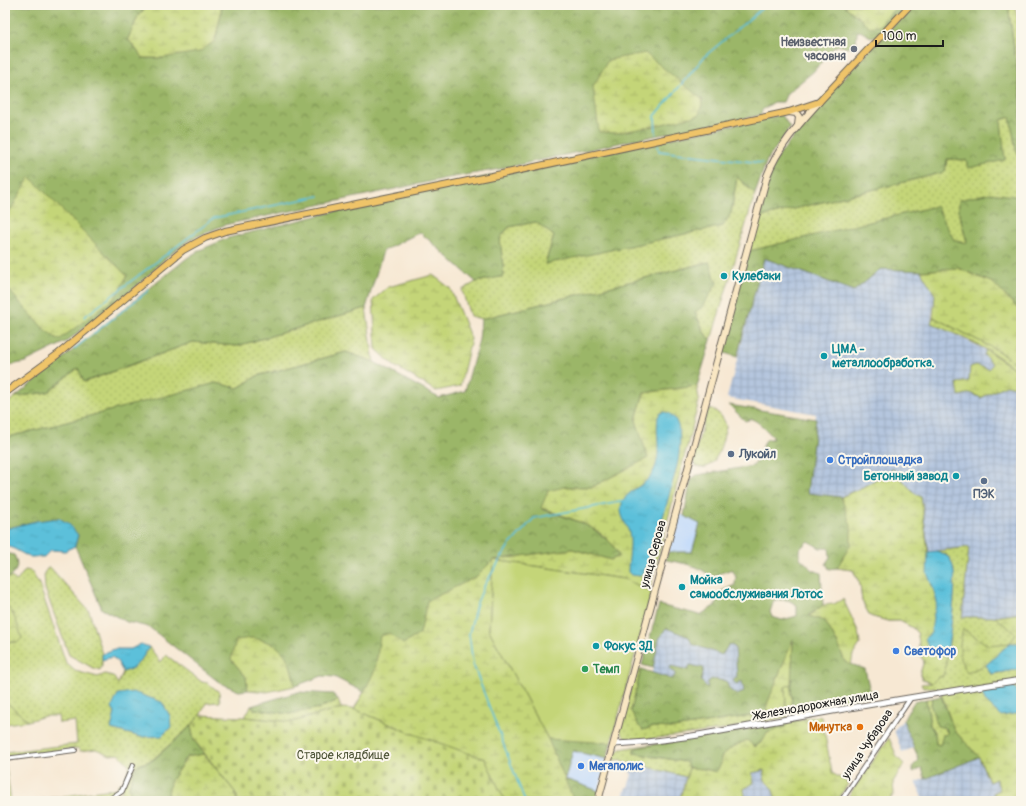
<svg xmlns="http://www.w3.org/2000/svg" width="1026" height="806" font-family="Pangolin,sans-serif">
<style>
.built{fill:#c7ddf9}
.industrial{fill:url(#industrial-grid)}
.grass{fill:url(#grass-dots);stroke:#70784a;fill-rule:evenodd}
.forest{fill:url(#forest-crowns);stroke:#5c6942;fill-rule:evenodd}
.wetland{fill:url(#wetland-marsh);stroke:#70784a}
.cemetery{fill:url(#cemetery-stones);stroke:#70784a}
.park{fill:#c4d578;stroke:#70784a}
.water{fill:url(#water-ripples);stroke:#3c6e7b}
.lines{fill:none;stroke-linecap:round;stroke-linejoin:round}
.stream{stroke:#5cc0da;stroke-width:1.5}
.minor-casing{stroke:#69635c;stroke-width:6}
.tertiary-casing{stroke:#69635c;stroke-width:7}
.secondary-casing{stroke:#69635c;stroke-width:8}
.primary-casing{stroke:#69635c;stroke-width:8}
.minor{stroke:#fff;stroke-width:4}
.tertiary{stroke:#fff;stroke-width:5}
.secondary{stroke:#f9e7c3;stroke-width:6}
.primary{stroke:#efc469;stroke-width:6}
.worship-dot{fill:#6b7280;stroke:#fbf7ec;stroke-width:1.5}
.culture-dot{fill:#0f9aa8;stroke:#fbf7ec;stroke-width:1.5}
.service-dot{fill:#5c6f8a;stroke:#fbf7ec;stroke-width:1.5}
.shop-dot{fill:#3f7fe0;stroke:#fbf7ec;stroke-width:1.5}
.leisure-dot{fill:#2e9e5b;stroke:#fbf7ec;stroke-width:1.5}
.food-dot{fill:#e8710a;stroke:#fbf7ec;stroke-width:1.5}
.labels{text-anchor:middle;stroke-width:4;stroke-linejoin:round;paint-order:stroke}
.worship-label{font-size:12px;font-weight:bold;fill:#5b616d;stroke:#fbf7ec;text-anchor:end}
.culture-label{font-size:12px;font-weight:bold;fill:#0d838f;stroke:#fbf7ec;text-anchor:start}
.service-label{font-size:12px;font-weight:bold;fill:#4e5e75;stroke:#fbf7ec;text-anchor:start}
.shop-label{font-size:12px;font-weight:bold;fill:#366cbe;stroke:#fbf7ec;text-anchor:start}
.street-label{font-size:12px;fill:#1c1c1c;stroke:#fbf7ec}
.leisure-label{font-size:12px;font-weight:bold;fill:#27864d;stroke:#fbf7ec;text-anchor:start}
.food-label{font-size:12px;font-weight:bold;fill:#c56008;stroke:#fbf7ec;text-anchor:end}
.park-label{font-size:12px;fill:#4e5438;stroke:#fbf7ec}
</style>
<defs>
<pattern id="industrial-grid" width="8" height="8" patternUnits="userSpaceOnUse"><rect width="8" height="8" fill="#b5c6de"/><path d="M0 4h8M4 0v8" fill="none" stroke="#9baabe"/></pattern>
<pattern id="grass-dots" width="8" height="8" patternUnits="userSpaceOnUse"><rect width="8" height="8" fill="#c4d578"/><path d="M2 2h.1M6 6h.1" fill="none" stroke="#a8b667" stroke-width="1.8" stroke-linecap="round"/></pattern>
<pattern id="forest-crowns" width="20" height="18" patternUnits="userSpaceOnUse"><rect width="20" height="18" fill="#9bb668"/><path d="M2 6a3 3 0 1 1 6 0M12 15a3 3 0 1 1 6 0" fill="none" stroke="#7e9355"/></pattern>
<pattern id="wetland-marsh" width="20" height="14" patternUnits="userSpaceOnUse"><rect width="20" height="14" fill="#c4d578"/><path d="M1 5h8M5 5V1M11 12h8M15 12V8" fill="none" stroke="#a8b667"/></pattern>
<pattern id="cemetery-stones" width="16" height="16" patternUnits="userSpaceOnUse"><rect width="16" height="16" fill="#c4d578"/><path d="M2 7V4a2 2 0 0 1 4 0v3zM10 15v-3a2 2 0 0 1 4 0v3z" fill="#a8b667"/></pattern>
<pattern id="water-ripples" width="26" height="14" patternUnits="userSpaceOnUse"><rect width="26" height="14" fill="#5cc0da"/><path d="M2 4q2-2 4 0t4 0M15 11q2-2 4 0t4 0" fill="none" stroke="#4fa4ba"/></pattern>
</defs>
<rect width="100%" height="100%" fill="#fbf7ec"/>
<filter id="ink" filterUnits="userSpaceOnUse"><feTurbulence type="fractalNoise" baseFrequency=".025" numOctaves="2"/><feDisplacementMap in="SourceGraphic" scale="8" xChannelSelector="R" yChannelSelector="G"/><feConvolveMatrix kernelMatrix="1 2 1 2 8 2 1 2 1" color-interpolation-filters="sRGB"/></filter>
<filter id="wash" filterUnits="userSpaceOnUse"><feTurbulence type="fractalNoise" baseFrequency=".012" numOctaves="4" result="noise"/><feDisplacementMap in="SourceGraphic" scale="16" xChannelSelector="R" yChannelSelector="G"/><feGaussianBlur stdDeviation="0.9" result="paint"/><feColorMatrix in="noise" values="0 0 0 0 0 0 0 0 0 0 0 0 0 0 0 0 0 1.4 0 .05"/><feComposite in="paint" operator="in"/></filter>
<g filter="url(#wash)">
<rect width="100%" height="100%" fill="#f7e8d3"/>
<g class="built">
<polygon points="678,513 700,524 692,552 668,552"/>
<polygon points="573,751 607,759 599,791 565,779"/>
</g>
<g class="industrial">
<polygon points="764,258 854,291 881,269 921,271 935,295 931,323 986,350 1021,376 1021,613 995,617 962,617 969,547 928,552 921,497 914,493 893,470 863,487 841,497 807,493 816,414 727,398"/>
<polygon points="664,616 770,630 755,710 643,713"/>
<polygon points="903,720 914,748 902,752 894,730"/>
<polygon points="979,757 988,781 996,779 1000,790 993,793 996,801 923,801 916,782"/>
<polygon points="633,762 686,777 679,801 622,801 626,787 628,787 632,774 630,773"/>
<polygon points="764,770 766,783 772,787 776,801 746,801 744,789 754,783 752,773"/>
</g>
<g class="grass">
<path d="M1008 5H1015C1017 17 1021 27 1021 38H1020L1021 47V98Z"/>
<polygon points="1011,117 1016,150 1020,156 1021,155 1021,197 1017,196 959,212 968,243 954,240 749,251 757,218 945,172 947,159 966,160 968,168 1001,120"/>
<polygon points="737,177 755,194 711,340 704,332 695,312 709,262 481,319 470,316 462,290 476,282 504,276 500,238 509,227 536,222 554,236 545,264 731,213"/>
<polygon points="366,308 374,362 346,352 257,376 238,388 215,384 5,438 5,405 15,397 48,392 78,368 85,382 193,342 237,346"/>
<path d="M933 317 995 349 1021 366V376C1002 353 958 336 931 323Z"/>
<path d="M710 409C719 411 725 419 726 427 722 441 717 475 696 466L693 460 707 411Z"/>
<polygon points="969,547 962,617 995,617 1021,613 1021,643 991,674 1021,669 1021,801 996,801 993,793 1000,790 996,779 989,782 979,757 954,730 941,693 933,687 923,688 921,684 932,683 945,669 955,586 950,559 937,551"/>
<polygon points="49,566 89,611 102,654 102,665 100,670 93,668 69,655 45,589 44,573"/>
<path d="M25 570 31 571 39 584 66 663 75 671 98 677 105 674 113 676 118 684 123 672C136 669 143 658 149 647L161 662 166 655 202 682 208 683 219 692 220 702 207 703 200 715 191 726 152 760 136 766 129 786 131 798 127 801H109L123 791 121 789 105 801H31L118 788V784L123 783 130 766 119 754 110 755 96 749 80 751 78 748 5 757V752L77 744 75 721 59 723 58 716H45L28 721 5 701V642H18C17 629 17 613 5 605V579L11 577 17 581ZM115 713 141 737 112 729Z"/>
<path d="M636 668 641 669 631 711 643 730 652 727 673 728 782 711 786 707 785 687 791 684 792 709 787 717 721 730 633 741C626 739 621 736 620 729Z"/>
<polygon points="932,698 931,706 948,734 940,745 936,744 935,734 930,725 926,699"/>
<polygon points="338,700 341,708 292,722 245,717 251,706 255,709 320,708"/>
<polygon points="818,716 821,717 823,724 813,722 806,722 804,720 634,750 634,753 686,762 689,768 686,777 633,763 633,764 621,760 611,760 613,755 620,749 721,734"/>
<polygon points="5,760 11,801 5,801"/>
</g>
<g class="forest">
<polygon points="5,5 150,5 139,14 128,39 143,58 162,58 215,41 221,13 221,5 846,5 846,7 870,27 896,7 893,5 907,5 879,35 871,37 860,31 857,32 856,44 847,48 839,45 834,47 813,72 787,93 783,102 774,102 762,110 761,115 619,143 500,169 442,179 224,225 191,239 167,257 139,284 66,342 25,362 11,365 5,371"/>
<polygon points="913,5 1008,5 1021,98 1021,155 1020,156 1016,150 1010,117 1001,120 1005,160 968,168 966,160 947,159 945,172 757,218 774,163 813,109"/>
<polygon points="782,115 790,128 767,160 755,194 737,177 731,213 723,226 545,264 554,236 536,222 509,227 500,238 504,276 476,282 420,232 383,251 366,308 237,346 193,342 84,382 78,368 48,392 15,397 187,258 200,250 228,238 422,190"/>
<polygon points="990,193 1021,197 1021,312 993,283 958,268 921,271 881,269 854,291 764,258 737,357 722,352 749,251 936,206 954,240 967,243 959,212 959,200"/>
<polygon points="709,262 717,283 702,307 695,312 704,332 711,340 697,386 644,393 636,420 649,458 592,487 564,487 542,509 588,525 614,545 619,556 611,560 572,549 494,560 611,743 607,759 573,751 565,779 599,791 595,801 504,801 504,799 408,732 354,709 364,692 334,677 322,676 295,686 293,675 231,659 246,677 248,690 239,691 220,683 149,627 127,622 102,609 75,546 78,535 36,521 5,529 5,438 216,383 238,388 257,376 346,352 374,362 439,398 465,391 479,340 481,319"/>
<path d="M729 405 816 419 807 493 841 497 863 487 893 469 914 493 921 497 945 669 943 676 938 677 932 683 922 679 920 674 924 661 920 655 918 634 913 628 900 621H888L870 616 862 601 860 584 853 570 837 568 829 569 826 563 830 557 829 548H820L808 541 800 549V558L813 570 821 573 823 605 809 615 825 621 838 644 845 662 865 669 871 696 792 709 791 684 793 641 766 707 769 713 673 728 652 727 643 730 639 726 631 711 641 669 671 679 675 676V672L670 670 671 666 688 670 690 665 704 668 701 681 708 688 707 683 711 679 726 681 730 690 737 695 744 692 742 681 736 684 733 681 737 676 735 647 729 644 722 655 692 644 689 637 666 628 659 639 653 668 642 665 659 605 700 615 716 605 719 592 735 585 736 576 732 569 711 577C700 565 682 563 666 560L668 552H692L700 524 684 516 691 479 697 475 753 466 757 461 765 441 768 439H773V436C765 430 761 423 752 419L745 421ZM774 600H788L797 605V616L782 620 772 617 770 612Z"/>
<path d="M5 553 14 555C20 566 16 575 5 579Z"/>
<polygon points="298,692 333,694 338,700 320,708 290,714 255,709 251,706"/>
<polygon points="941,696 954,730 979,757 925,779 922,768 913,772 912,767 919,760 903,720 914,702 926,699 930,725 935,734 936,744 940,745 943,735 948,734 946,728 937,726 931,706 932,698"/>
<path d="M790 722 785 727 767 733C759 751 738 752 721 757V764L716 772 704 769 689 768 686 762 634 753V750L636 748Z"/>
<polygon points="191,726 194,740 204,754 187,757 170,782 167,801 127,801 131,798 129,787 136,766 153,760"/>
</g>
<g class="wetland">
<polygon points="150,5 221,5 221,13 215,41 199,52 162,58 143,58 128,39 139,14"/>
<polygon points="846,5 878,5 880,8 883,5 893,5 896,7 879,26 870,27 846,7"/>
<polygon points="645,53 703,100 699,115 654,126 617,133 599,132 593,87 608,60"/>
<polygon points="30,177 127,276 115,298 59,340 45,330 5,286 5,219"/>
<polygon points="958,268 993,283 1021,312 1021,366 995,349 933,317 935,295 921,271"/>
<polygon points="433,275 450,288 471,339 460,386 436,391 393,365 376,349 373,300 388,287"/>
<polygon points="986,350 1015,369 1021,376 1021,386 1017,387 1006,385 981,398 971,393 959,396 957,383 969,381 970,367 976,365 989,369 992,364 984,355"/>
<path d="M697 386 699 401 649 591 624 579 493 560 489 630 548 739 574 801H504V799L408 732 354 709 364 692 375 670 380 636 389 633 403 644 420 634 427 601 476 577 493 560 572 549 611 560 619 556C607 527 569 518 541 508L548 491 564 487H592L648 458 636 420 644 393Z"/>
<path d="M893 469 914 493 921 497 928 552C936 551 946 552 950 559 961 575 948 647 945 669L943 676 938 677 932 683 922 679 920 674 924 661 920 655 918 634 913 628 900 621H888L870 616 862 601 860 584 853 570 837 568 851 544V526L841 497 863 487Z"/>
<polygon points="843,599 858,631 860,644 853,655 851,665 845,662 838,644 825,621 809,616 823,605 834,604"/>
<path d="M5 605C15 612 18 627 22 638L18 642H5Z"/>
<polygon points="1021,613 1021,669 991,674 985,665 967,673 960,659 960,644 963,629 988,645 1010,643 1016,634 995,617"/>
<path d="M252 638C283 643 290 656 295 686L267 692 248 690 246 677 231 659 236 640Z"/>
<polygon points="793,639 791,684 785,687 786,707 782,711 769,713 766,707"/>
<polygon points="1021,680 1021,801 996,801 993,793 1000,790 996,779 989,782 979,757 954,730 941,693"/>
<polygon points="5,701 28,721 5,724"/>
<path d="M804 720 806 722H813L823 724 832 773 849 783 837 801H776L772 787C765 782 763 778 764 770L752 773 754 783 744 789 746 801H679L689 768 704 769 716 772 721 764V757L731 748 747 740 755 747 763 741 767 733 785 727 790 722Z"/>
<polygon points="889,738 897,757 904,764 893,782 894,794 889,801 845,801"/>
<polygon points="204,754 235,792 238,801 167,801 170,782 187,757"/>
</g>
<polygon class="cemetery" points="341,708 354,709 408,732 485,759 504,799 504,801 238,801 235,792 194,740 191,726 200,715 245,717 292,722"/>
<polygon class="park" points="493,560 624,579 652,592 611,743 548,739 489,630"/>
<g class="water">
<path d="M664 412C670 413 675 417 677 423 681 431 680 445 679 454 678 464 675 474 672 484 667 505 661 525 653 545 649 556 649 568 640 576L631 575 628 572C628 560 632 545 629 533 627 524 620 517 621 507 624 490 645 487 652 474 663 455 655 437 658 417L660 413Z"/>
<polygon points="59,518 69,524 78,535 75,546 65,551 51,550 44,557 29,557 5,544 5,529 36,521"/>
<path d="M937 551C941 553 948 556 950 559 961 575 949 635 947 656 934 652 929 651 925 638L931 633 933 617 937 602 933 588 927 573 928 552Z"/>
<polygon points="1010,643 1021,643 1021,669 991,674 986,665"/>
<path d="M141 644 149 647C143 658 136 669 123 672L117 661 112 657 102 660V654L114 649H131Z"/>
<polygon points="1012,685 1021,695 1021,713 1001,716 986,702 980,690"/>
<polygon points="133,692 162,702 170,716 171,727 162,736 141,737 111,729 115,713 112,707 118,694"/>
</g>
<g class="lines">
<g class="stream">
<polyline points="656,134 655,116 705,56 766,5"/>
<polyline points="658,145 659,151 762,163"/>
<polyline points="84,317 214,218 319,196"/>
<polyline points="74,349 149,290"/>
<polyline points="525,801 473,664 469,634 476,605 484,586 508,547 534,518 625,501"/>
</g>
</g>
</g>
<g filter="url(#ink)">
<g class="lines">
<defs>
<g id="minor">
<polyline points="5,759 75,750"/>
<polyline points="107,801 122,791 133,765"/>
<polyline points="841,801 910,699"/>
</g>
<path id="tertiary" d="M614 744C672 742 730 729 788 719 865 705 943 692 1021 680"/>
<g id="secondary">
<polyline points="789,112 796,113 799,117 798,125"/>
<path d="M598 801 767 176C778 147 798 125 819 102"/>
</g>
<polyline id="primary" points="5,393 57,355 183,250 205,238 225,231 502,174 789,112 819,102 910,5"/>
</defs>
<use href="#minor" class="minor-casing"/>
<use href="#tertiary" class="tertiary-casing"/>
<use href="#secondary" class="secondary-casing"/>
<use href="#primary" class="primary-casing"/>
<use href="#minor" class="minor"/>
<use href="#tertiary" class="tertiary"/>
<use href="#secondary" class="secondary"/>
<use href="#primary" class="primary"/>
</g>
</g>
<circle class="worship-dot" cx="854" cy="49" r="4"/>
<g class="culture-dot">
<circle cx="724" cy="276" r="4"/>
<circle cx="824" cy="356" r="4"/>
<circle cx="956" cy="476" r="4"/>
<circle cx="682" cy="587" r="4"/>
<circle cx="596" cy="646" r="4"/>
</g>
<g class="service-dot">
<circle cx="731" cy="454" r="4"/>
<circle cx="984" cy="481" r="4"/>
</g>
<g class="shop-dot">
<circle cx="830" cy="460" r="4"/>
<circle cx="896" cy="651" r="4"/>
<circle cx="581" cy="766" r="4"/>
</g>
<circle class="leisure-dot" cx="585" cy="669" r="4"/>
<circle class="food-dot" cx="860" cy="727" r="4"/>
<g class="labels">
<g class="worship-label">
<text x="846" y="46">Неизвестная<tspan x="846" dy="14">часовня</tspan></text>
</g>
<g class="culture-label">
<text x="732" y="280">Кулебаки</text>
<text x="832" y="353">ЦМА -<tspan x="832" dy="14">металлообработка.</tspan></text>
<text x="948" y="480" text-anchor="end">Бетонный завод</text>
<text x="690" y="584">Мойка<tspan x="690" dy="14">самообслуживания Лотос</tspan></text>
<text x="604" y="650">Фокус 3Д</text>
</g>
<g class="service-label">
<text x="739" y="458">Лукойл</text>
<text x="984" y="498" text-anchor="middle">ПЭК</text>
</g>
<g class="shop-label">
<text x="838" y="464">Стройплощадка</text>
<text x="904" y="655">Светофор</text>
<text x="589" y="770">Мегаполис</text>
</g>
<g class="street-label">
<text transform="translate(653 554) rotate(-75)" y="4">улица Серова</text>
<text transform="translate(816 705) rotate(-10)" y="4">Железнодорожная улица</text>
<text transform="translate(867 744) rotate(-56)" y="4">улица Чубарова</text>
</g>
<g class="leisure-label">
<text x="593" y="673">Темп</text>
</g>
<g class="food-label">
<text x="852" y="731">Минутка</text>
</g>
<g class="park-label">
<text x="343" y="759">Старое кладбище</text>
</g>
</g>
<rect width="1026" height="806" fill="none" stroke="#fbf7ec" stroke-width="20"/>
<path d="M876 40v6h67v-6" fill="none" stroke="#1c1c1c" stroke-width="2"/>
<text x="882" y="40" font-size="12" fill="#1c1c1c" stroke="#fbf7ec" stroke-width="3" paint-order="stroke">100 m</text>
</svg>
